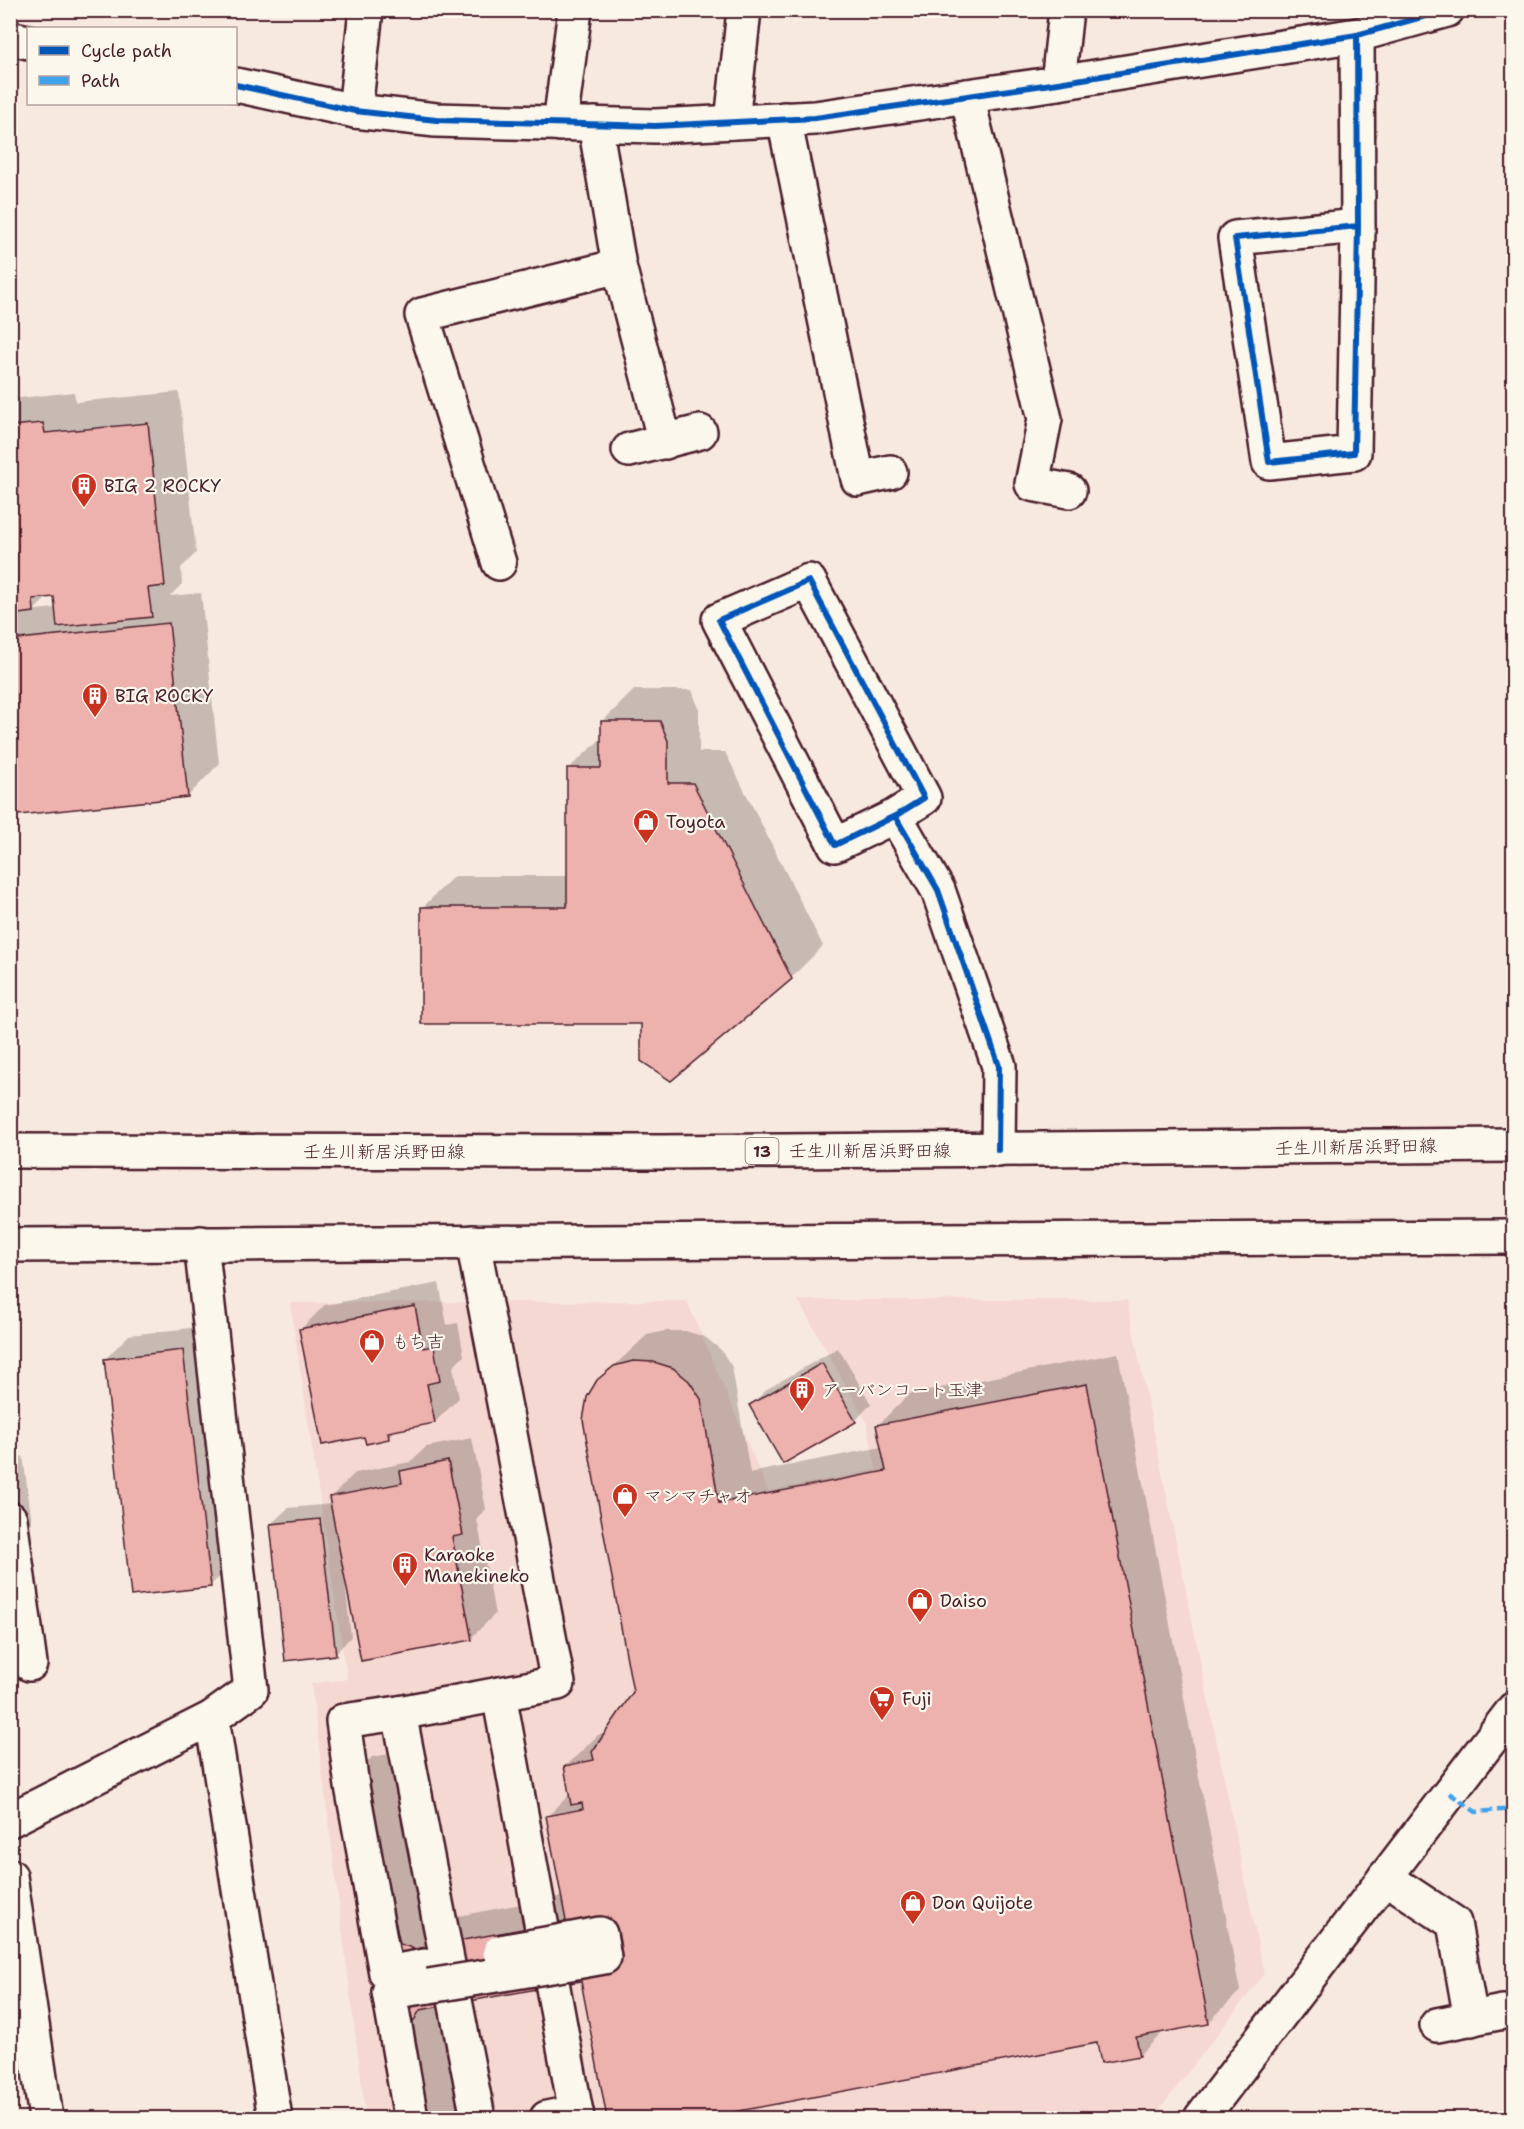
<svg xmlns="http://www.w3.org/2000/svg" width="1524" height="2129" font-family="'Shantell Sans','Klee One',sans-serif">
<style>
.built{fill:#f5d8d1}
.shadow{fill:#0003;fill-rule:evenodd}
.building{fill:#edb1ae;stroke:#4a1f2b;stroke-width:1.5}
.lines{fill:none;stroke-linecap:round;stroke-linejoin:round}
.minor-casing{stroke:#4a1f2b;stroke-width:38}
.major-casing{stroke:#4a1f2b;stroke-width:38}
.minor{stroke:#fbf7ec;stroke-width:33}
.major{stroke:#fbf7ec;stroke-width:33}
.minor-bridge-casing{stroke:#4a1f2b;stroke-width:38;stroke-linecap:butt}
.minor-bridge{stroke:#fbf7ec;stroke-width:33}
.quiet{stroke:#40a2eb;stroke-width:4.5;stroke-dasharray:9 4.5;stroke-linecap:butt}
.cycleway-casing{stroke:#fbf7ec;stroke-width:10}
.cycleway{stroke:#0057b8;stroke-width:6}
.labels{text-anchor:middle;stroke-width:4.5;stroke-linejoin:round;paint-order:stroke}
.shield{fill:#fbf7ec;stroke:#7f6065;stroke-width:1.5}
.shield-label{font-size:16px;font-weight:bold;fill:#4a1f2b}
.poi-label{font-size:18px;fill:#4a1f2b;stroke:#fbf7ec;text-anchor:start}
.street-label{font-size:18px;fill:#4a1f2b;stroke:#fbf7ec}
</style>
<rect width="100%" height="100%" fill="#f8e9e0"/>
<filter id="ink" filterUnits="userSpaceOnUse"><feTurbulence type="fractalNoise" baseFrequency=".0167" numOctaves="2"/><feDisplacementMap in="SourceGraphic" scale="12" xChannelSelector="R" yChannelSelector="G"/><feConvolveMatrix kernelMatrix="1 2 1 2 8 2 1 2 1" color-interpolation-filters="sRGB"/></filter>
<g filter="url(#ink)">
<polygon class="built" points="798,1300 1127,1300 1264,1974 1153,2118 366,2118 311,1684 347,1679 290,1303 687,1301 768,1491 876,1470 867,1423"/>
<g class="shadow">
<path d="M74 392 76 402 179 392 196 553 181 568 182 584 170 596 201 593 219 764 188 796 10 815V399ZM55 595 56 608 34 610 49 596Z"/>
<polygon points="634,690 692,690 699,709 699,752 725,752 823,946 791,978 671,1079 642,1023 423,907 454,876 568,876 568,769 603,737 603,721"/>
<polygon points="439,1283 447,1325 458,1323 464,1356 453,1367 459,1398 435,1422 397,1429 388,1438 366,1435 301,1329 325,1305"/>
<polygon points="207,1326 234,1562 210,1586 105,1359 129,1335"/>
<polygon points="665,1331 686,1331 705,1337 721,1350 732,1367 750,1473 882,1447 878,1425 909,1394 1118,1353 1240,1991 1208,2023 1164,2031 1140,2055 1098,2041 694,2118 608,2118 582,1979 444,2004 478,2096 494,2093 497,2115 494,2118 400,2118 340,1789 372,1757 401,1752 448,1918 563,1896 548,1816 571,1793 566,1766 598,1735 607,1733 635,1693 598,1381 647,1335"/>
<polygon points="838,1348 871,1404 855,1421 751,1405 767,1389"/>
<polygon points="472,1438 486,1509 477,1519 495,1614 471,1638 345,1583 351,1637 335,1654 271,1524 288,1508 332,1504 331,1497 355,1473 410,1462 426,1447"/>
<polygon points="23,1456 32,1523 10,1545 10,1458"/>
<polygon points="33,1564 43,1637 18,1661 10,1662 10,1567"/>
</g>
<g class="building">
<polygon points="43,423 45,433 148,423 165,586 148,588 152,617 57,627 54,597 33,599 34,612 10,615 10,426"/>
<polygon points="169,623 188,797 10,816 10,640"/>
<polygon points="601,721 660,721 668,741 668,783 693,783 792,979 671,1081 641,1061 641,1024 421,1024 421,907 567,907 567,768 601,768"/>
<polygon points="415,1306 423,1348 434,1346 440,1381 427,1384 435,1423 388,1432 389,1439 366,1444 364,1437 322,1445 299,1329"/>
<polygon points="183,1350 211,1587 131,1596 104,1359"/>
<polygon points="633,1361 654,1362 673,1368 689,1381 701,1399 719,1503 886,1471 876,1425 1087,1384 1209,2024 1136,2037 1140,2056 1101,2063 1097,2043 702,2118 607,2118 581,1981 420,2010 411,2026 425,2111 429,2118 399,2118 338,1789 370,1782 369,1800 400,1944 415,1949 566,1921 546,1816 583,1809 582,1803 571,1805 564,1766 594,1760 592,1752 633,1692 583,1420 587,1397 597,1380 614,1366"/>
<polygon points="822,1363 856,1422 783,1464 749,1405"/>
<polygon points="448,1461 463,1535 452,1537 472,1640 361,1661 329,1497 402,1483 400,1471"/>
<polygon points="320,1519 336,1655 285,1661 270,1524"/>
</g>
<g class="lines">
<defs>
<g id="minor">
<polyline points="1357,35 1358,226 1354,453 1269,462 1235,238 1358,226"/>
<polyline points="10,38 28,42"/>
<polyline points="1058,83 1066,10"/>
<polyline points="236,85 355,111 436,120 655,126 815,118 1058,83 1357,35 1447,10"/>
<polyline points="967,96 1045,419 1032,484 1069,491"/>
<polyline points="355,111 366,10"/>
<polyline points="784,119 858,479 890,472"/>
<polyline points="732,122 744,10"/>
<polyline points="560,124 575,10"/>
<polyline points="595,124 619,266 665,442"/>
<polyline points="629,450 700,432"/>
<polyline points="499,563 422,315 619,266"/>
<polyline points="895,816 924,798 809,581 719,620 835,845 895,816 938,890 999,1066 998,1150"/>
<polyline points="473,1242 558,1683 399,1713 478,2118"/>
<polyline points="10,1519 30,1664"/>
<polyline points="499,1694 577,2118"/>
<polyline points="399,1713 343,1721 352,1786 386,1973 425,1966"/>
<polyline points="212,1718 275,2118"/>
<polyline points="10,1820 212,1718 251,1690 201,1243"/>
<polyline points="10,1876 46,2118"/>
<polyline points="1385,1877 1454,1923 1471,2019"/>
<polyline points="563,1941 600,1934 604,1957 570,1963"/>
<polyline points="1437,2025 1503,2012"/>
<polyline points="411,2118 389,1992 429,1986"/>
<polyline points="547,2118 576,2112"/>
<polyline points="1201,2118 1514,1709"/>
</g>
<g id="major">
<polyline points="10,1151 661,1152 1514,1145"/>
<polyline points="10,1245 1514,1237"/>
</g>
</defs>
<use href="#minor" class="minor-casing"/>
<use href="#major" class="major-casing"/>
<use href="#minor" class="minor"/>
<use href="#major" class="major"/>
<defs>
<g id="minor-bridge">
<polyline points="500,1952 563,1941"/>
<polyline points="429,1986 570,1963"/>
</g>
</defs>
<use href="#minor-bridge" class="minor-bridge-casing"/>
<use href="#minor-bridge" class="minor-bridge"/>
<polyline class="quiet" points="1449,1793 1476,1812 1514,1809"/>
<defs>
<g id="cycleway">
<polyline points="1357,35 1358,226 1354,453 1269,462 1235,238 1358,226"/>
<polyline points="236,85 355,111 436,120 655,126 815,118 1058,83 1357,35 1447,10"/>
<polyline points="895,816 924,798 809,581 719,620 835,845 895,816 938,890 999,1066 998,1150"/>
</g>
</defs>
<use href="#cycleway" class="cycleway-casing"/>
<use href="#cycleway" class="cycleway"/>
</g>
</g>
<defs>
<symbol id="building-pin" viewBox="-11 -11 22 30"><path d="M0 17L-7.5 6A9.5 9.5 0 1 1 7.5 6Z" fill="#c8321e" stroke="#fbf7ec"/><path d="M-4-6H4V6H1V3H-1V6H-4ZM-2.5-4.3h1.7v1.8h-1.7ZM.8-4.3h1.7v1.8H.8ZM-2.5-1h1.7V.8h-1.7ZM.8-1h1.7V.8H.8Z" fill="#fff"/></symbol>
<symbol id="shop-pin" viewBox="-11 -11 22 30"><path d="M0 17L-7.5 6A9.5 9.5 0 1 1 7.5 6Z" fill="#c8321e" stroke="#fbf7ec"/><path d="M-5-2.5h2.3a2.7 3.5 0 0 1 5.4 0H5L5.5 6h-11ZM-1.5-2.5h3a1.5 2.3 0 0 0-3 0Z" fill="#fff"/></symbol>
<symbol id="supermarket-pin" viewBox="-11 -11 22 30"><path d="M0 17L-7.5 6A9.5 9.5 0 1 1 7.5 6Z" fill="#c8321e" stroke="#fbf7ec"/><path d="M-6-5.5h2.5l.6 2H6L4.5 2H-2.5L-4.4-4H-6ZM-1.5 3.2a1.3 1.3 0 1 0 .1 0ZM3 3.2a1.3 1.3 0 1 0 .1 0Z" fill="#fff"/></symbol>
</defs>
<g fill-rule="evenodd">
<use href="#building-pin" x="69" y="471" width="30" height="40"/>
<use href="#building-pin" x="80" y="681" width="30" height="40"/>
<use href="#shop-pin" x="631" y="807" width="30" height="40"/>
<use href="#shop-pin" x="357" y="1327" width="30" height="40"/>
<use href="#building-pin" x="787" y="1375" width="30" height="40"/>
<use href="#shop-pin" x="610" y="1481" width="30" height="40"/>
<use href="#building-pin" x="390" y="1550" width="30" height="40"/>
<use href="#shop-pin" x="905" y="1586" width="30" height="40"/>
<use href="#supermarket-pin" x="867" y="1684" width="30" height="40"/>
<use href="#shop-pin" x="898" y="1888" width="30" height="40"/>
</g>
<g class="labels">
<rect class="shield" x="745.5" y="1138" width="33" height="26" rx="4.5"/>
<g class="shield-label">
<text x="762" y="1157">13</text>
</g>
<g class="poi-label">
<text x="104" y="492">BIG 2 ROCKY</text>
<text x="115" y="702">BIG ROCKY</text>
<text x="666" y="828">Toyota</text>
<text x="392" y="1348">もち吉</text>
<text x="822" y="1396">アーバンコート玉津</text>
<text x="644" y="1502">マンマチャオ</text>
<text x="424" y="1561">Karaoke<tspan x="424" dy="21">Manekineko</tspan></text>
<text x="940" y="1607">Daiso</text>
<text x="902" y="1705">Fuji</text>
<text x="932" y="1909">Don Quijote</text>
</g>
<g class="street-label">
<text transform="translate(1356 1147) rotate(-1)" y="6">壬生川新居浜野田線</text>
<text x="870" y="1157">壬生川新居浜野田線</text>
<text x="384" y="1158">壬生川新居浜野田線</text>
</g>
</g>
<rect width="1524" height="2129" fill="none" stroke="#fbf7ec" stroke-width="36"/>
<rect x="18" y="18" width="1488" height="2093" fill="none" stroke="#4a1f2b" stroke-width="2" filter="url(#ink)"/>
<rect x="27" y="27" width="210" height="78" fill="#fbf7ec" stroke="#b4a19f" stroke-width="1.5"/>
<rect x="39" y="46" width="30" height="9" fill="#0057b8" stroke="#b4a19f" stroke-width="1.5"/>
<text x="81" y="57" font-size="18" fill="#4a1f2b">Cycle path</text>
<rect x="39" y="76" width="30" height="9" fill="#40a2eb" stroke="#b4a19f" stroke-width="1.5"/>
<text x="81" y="87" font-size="18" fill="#4a1f2b">Path</text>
</svg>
